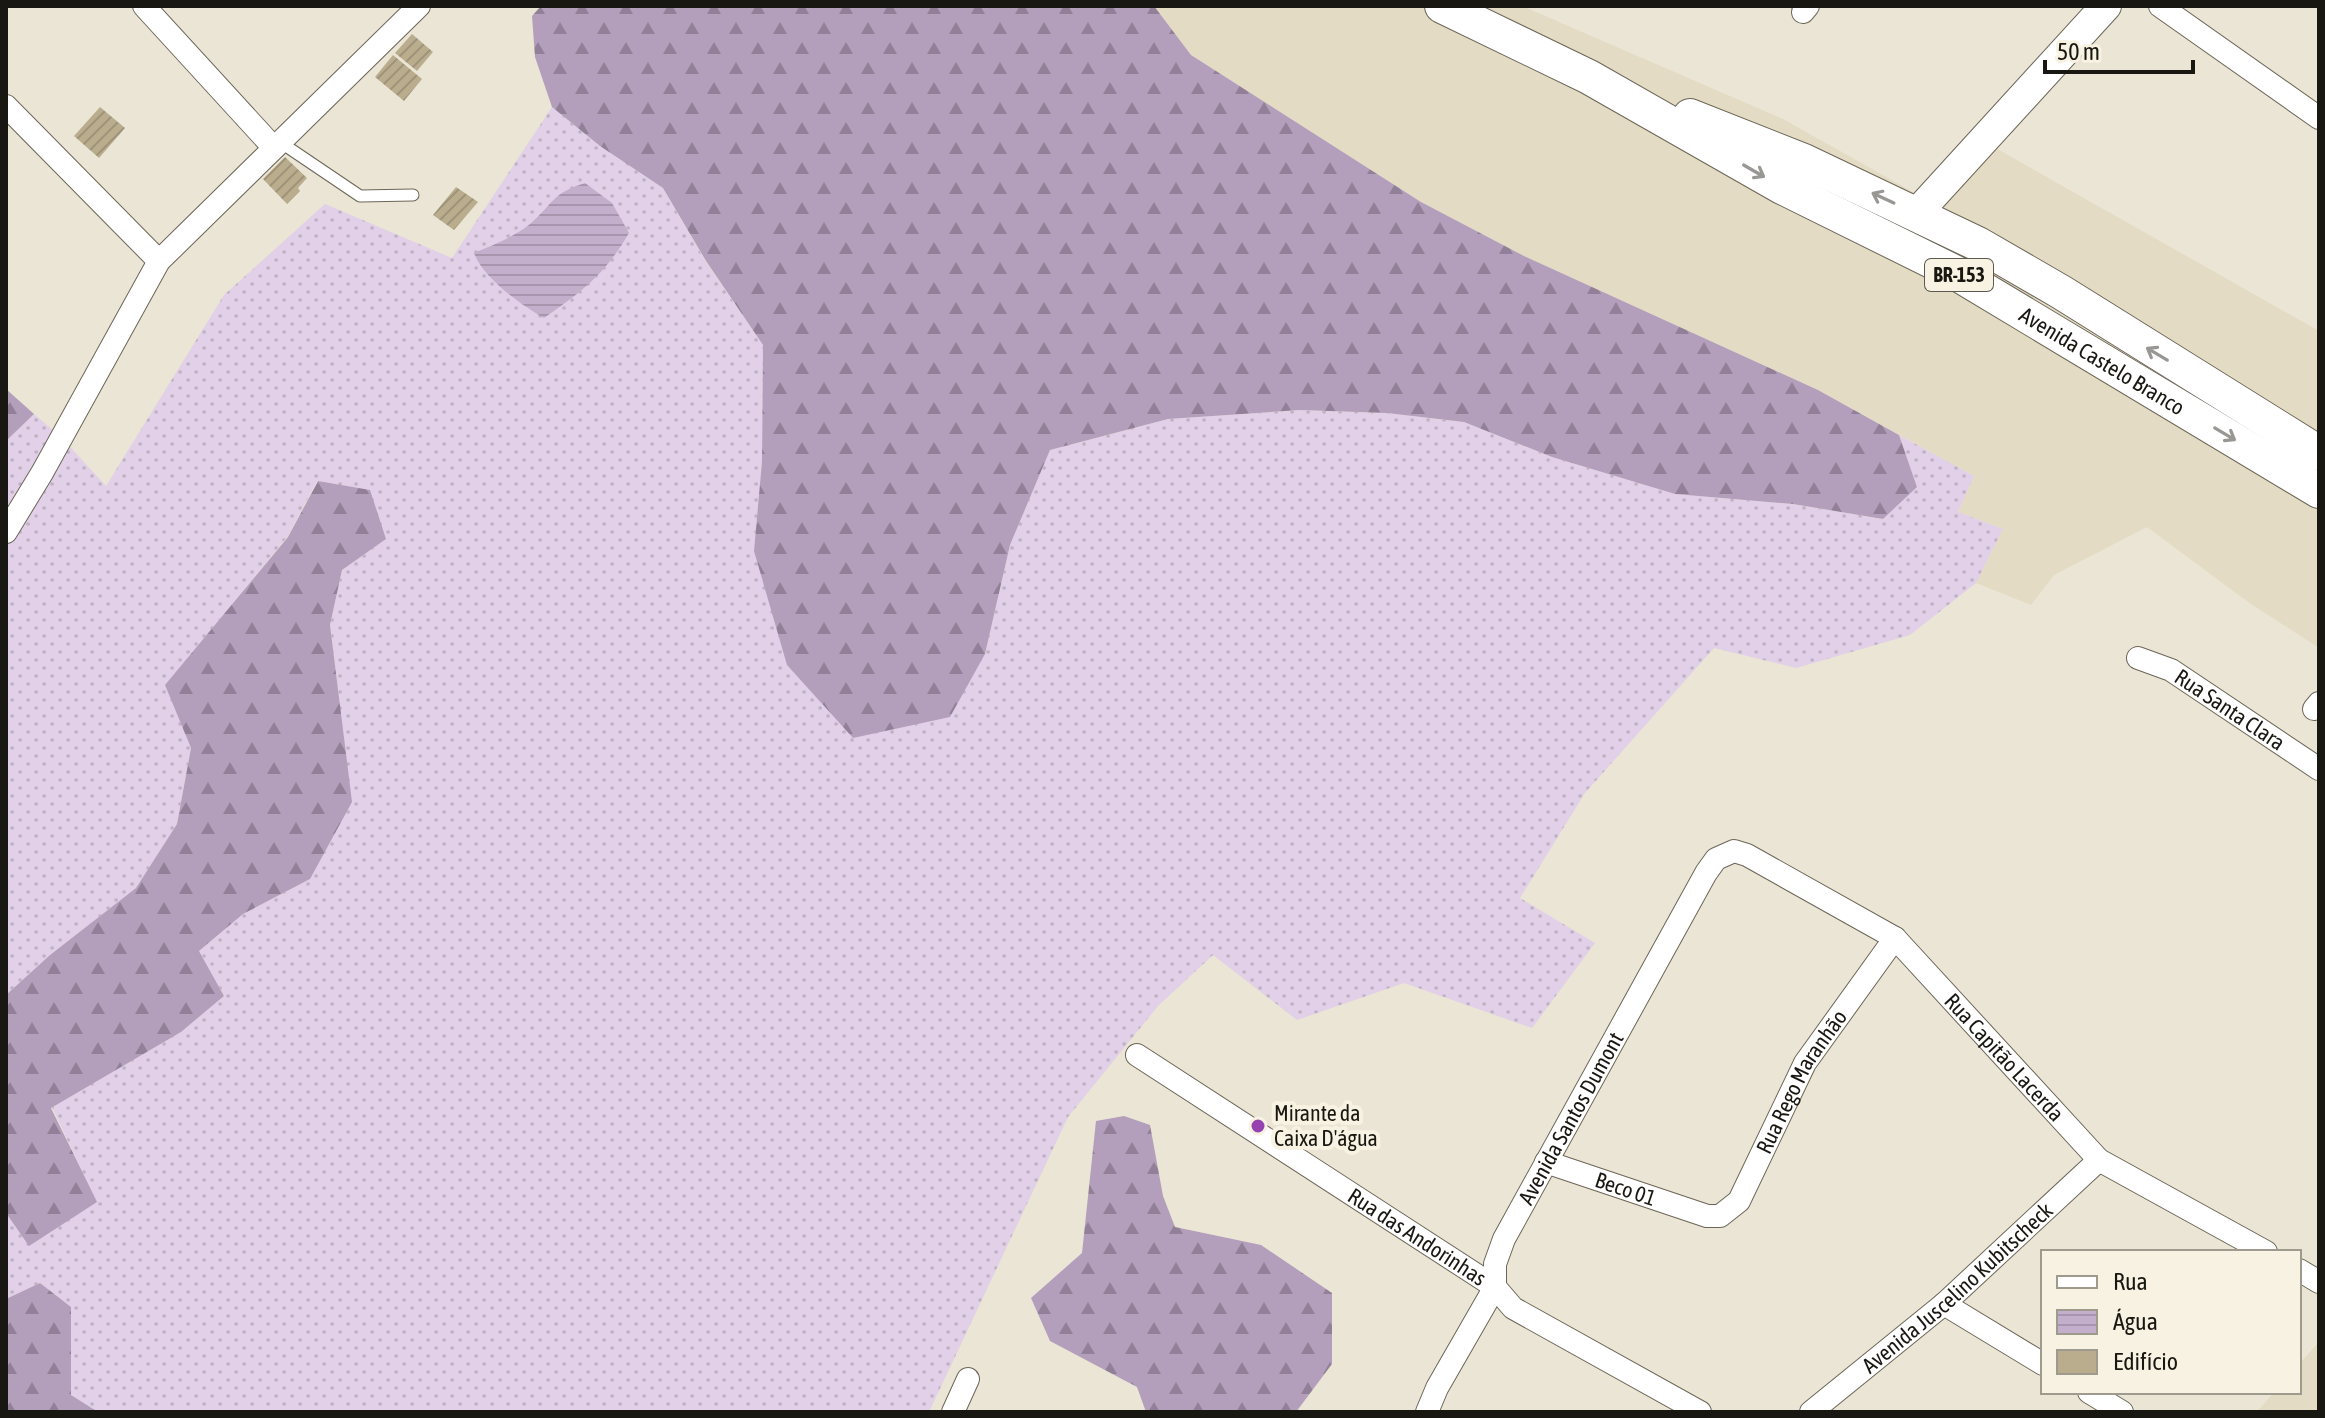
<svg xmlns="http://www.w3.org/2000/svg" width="2325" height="1418" font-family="'Asap Condensed',sans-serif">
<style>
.built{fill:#e4dbc4}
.grass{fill:url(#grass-dots)}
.forest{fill:url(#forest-firs)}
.water{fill:url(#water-rules)}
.building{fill:url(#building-hatch)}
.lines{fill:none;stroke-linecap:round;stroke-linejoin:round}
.lane-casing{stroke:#6c6658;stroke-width:13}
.street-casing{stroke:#6c6658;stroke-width:24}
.secondary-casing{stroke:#6c6658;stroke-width:32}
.primary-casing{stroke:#6c6658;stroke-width:36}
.lane{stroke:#fff;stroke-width:11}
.street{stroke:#fff;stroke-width:22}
.secondary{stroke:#fff;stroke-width:30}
.primary{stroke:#fff;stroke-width:34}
.oneway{stroke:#989794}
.poi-dot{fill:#9643b1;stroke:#f8f2e2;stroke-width:3}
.labels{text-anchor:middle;stroke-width:8;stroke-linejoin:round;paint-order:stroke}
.shield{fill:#f8f2e2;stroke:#5c5950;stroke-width:2}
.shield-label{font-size:20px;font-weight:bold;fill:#191711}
.street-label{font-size:22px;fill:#191711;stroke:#f8f2e2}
.poi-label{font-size:22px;fill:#191711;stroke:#f8f2e2;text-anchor:start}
</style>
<defs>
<pattern id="grass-dots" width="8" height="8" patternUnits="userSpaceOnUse" patternTransform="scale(2)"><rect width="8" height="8" fill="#e1d0e7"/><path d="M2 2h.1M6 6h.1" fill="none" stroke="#c0b2c5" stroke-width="1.8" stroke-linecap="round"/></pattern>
<pattern id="forest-firs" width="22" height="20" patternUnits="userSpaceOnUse" patternTransform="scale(2)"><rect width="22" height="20" fill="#b39ebb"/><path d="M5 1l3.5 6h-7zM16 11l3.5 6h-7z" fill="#918097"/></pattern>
<pattern id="water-rules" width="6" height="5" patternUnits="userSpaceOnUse" patternTransform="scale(2)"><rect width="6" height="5" fill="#c3aecb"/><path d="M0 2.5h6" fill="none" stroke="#a795ad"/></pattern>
<pattern id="building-hatch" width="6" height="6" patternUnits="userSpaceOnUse" patternTransform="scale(2)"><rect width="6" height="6" fill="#baad8d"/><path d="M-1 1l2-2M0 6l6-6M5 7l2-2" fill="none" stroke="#9f9479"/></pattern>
</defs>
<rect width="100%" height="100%" fill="#ebe5d5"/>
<g class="built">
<polygon points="1154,6 1522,6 1783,119 1938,206 1992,146 2319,331 2319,648 2248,602 2147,527 2054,575 2031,605 1976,583 2003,529 1958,512 1974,476 1818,390 1524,256 1421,202 1191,55"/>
<polygon points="2319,1342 2319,1412 2257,1412 2274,1392 2299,1392 2299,1364"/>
</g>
<polygon class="grass" points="552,107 600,146 663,188 706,262 763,345 762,461 754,551 985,654 1010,545 1050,450 1168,419 1300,410 1387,413 1464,422 1552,457 1675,494 1793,504 1883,519 1917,487 1899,435 1974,476 1958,512 2003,529 1976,583 1910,635 1796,668 1714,648 1585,793 1520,898 1595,943 1532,1028 1404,983 1297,1020 1213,955 1158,1006 1068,1117 929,1412 98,1412 71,1395 71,1307 40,1283 6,1299 6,1211 96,1202 52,1107 181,1032 224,996 199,951 243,914 310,879 340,705 330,625 342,570 386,539 317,481 288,536 166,685 191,748 177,824 136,888 50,955 6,995 6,441 34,414 62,438 106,486 224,295 325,204 452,258"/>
<g class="forest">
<polygon points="541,6 1154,6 1191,55 1421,202 1524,256 1818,390 1899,435 1917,487 1883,519 1793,504 1675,494 1552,457 1464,422 1387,413 1300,410 1168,419 1050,450 1010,545 985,654 950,717 853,738 787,665 754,551 762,461 763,345 706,261 663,188 600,146 552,107 535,57 532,16"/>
<polygon points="6,389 34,414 6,441"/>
<polygon points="318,481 370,490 386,539 342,570 330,625 352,802 310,879 243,914 199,951 224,996 181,1032 51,1108 97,1202 29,1246 6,1213 6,995 50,955 136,888 177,824 191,748 165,685 288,537"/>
<polygon points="1124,1116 1150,1125 1163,1196 1175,1227 1261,1245 1332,1293 1332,1364 1296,1412 1146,1412 1137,1387 1050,1341 1031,1298 1082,1253 1096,1121"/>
<polygon points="40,1283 71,1307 71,1395 98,1412 6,1412 6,1299"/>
</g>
<path class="water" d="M585 183 612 203 629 233C605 274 583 291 544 318 520 304 484 279 474 253 493 245 514 237 530 224 554 203 552 193 585 183Z"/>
<g class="building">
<polygon points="412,34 433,52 417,71 395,53"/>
<polygon points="393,55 422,79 404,101 375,77"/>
<polygon points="100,107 125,128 99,158 74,136"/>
<polygon points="285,157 307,178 298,188 300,191 287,204 263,179"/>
<polygon points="456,187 478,202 454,230 433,215"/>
</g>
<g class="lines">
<defs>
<polyline id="lane" points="280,142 360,196 413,195"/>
<g id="street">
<polyline points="144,6 274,148"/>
<polyline points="2160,6 2319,118"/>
<polyline points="1803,12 1808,6"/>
<polyline points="6,106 159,261"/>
<polyline points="6,532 42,473 159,261 419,6"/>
<path id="s1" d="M2138 658 2171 670 2319 769"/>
<polyline points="2314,709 2319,703"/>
<path id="s2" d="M1137 1055 1495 1287 1513 1308 1700 1412"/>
<path id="s3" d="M1546 1162 1707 1216H1720L1739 1201 1805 1063 1895 938"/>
<polyline points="2299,1270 2319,1282"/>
<polyline points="1944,1304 2043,1364"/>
<polyline points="2089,1392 2122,1412"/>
<polyline points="953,1412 968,1379"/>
<path id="s4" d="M1427 1412 1437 1388 1495 1287V1264L1504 1239 1706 873 1716 859 1734 851 1747 855 1895 938 2099 1160 2266 1252"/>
<path id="s5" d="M1811 1412 1944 1304 2099 1160"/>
</g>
<polyline id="secondary" points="1916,214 2106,6"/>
<g id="primary">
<path id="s6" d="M1442 6 1589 77 1782 187 1956 273 2319 491"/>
<polyline points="1690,116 1804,161 1978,244 2061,292 2319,453"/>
</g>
</defs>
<use href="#lane" class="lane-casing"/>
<use href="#street" class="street-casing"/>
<use href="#secondary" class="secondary-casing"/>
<use href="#primary" class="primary-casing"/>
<use href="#lane" class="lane"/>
<use href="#street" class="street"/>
<use href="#secondary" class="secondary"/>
<use href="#primary" class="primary"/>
</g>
<defs><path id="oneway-shaft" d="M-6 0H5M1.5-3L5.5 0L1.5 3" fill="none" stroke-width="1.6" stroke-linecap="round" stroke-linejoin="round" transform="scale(2)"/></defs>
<g class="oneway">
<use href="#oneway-shaft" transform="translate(1754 171) rotate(30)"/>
<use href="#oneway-shaft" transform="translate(1883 198) rotate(-155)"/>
<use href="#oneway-shaft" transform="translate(2157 354) rotate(-149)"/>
<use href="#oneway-shaft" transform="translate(2225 434) rotate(31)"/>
</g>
<circle class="poi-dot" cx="1258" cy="1126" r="8"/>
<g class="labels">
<rect class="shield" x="1925" y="259" width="68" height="32" rx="6"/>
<g class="shield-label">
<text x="1959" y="282">BR-153</text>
</g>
<g class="street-label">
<text dy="8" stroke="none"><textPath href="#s6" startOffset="750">Avenida Castelo Branco</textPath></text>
<text dy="8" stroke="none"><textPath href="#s1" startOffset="106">Rua Santa Clara</textPath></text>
<text dy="8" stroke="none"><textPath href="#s4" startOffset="992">Rua Capitão Lacerda</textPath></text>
<text dy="8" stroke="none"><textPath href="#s3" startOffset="342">Rua Rego Maranhão</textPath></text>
<text dy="8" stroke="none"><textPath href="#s4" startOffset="330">Avenida Santos Dumont</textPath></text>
<text dy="8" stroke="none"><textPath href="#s3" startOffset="84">Beco 01</textPath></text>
<text dy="8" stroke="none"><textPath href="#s2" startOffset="334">Rua das Andorinhas</textPath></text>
<text dy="8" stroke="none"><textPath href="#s5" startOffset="192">Avenida Juscelino Kubitscheck</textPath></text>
</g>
<g class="poi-label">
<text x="1274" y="1121">Mirante da<tspan x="1274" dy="25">Caixa D'água</tspan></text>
</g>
</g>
<rect width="2325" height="1418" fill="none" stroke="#191711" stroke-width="16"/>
<rect x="2041" y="1250" width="260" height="144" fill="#f8f2e2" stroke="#9f9a8e" stroke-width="2"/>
<rect x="2057" y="1276" width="40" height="12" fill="#ffffff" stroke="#9f9a8e" stroke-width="2"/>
<text x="2113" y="1290" font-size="24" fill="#191711">Rua</text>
<rect x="2057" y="1310" width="40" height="24" fill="url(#water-rules)" stroke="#9f9a8e" stroke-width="2"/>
<text x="2113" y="1330" font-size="24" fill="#191711">Água</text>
<rect x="2057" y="1350" width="40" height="24" fill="#baad8d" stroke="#9f9a8e" stroke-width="2"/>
<text x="2113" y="1370" font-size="24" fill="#191711">Edifício</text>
<path d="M2045 60v12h148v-12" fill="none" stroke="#191711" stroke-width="4"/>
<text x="2057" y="60" font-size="24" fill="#191711" stroke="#f8f2e2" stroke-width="6" paint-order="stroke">50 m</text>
</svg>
